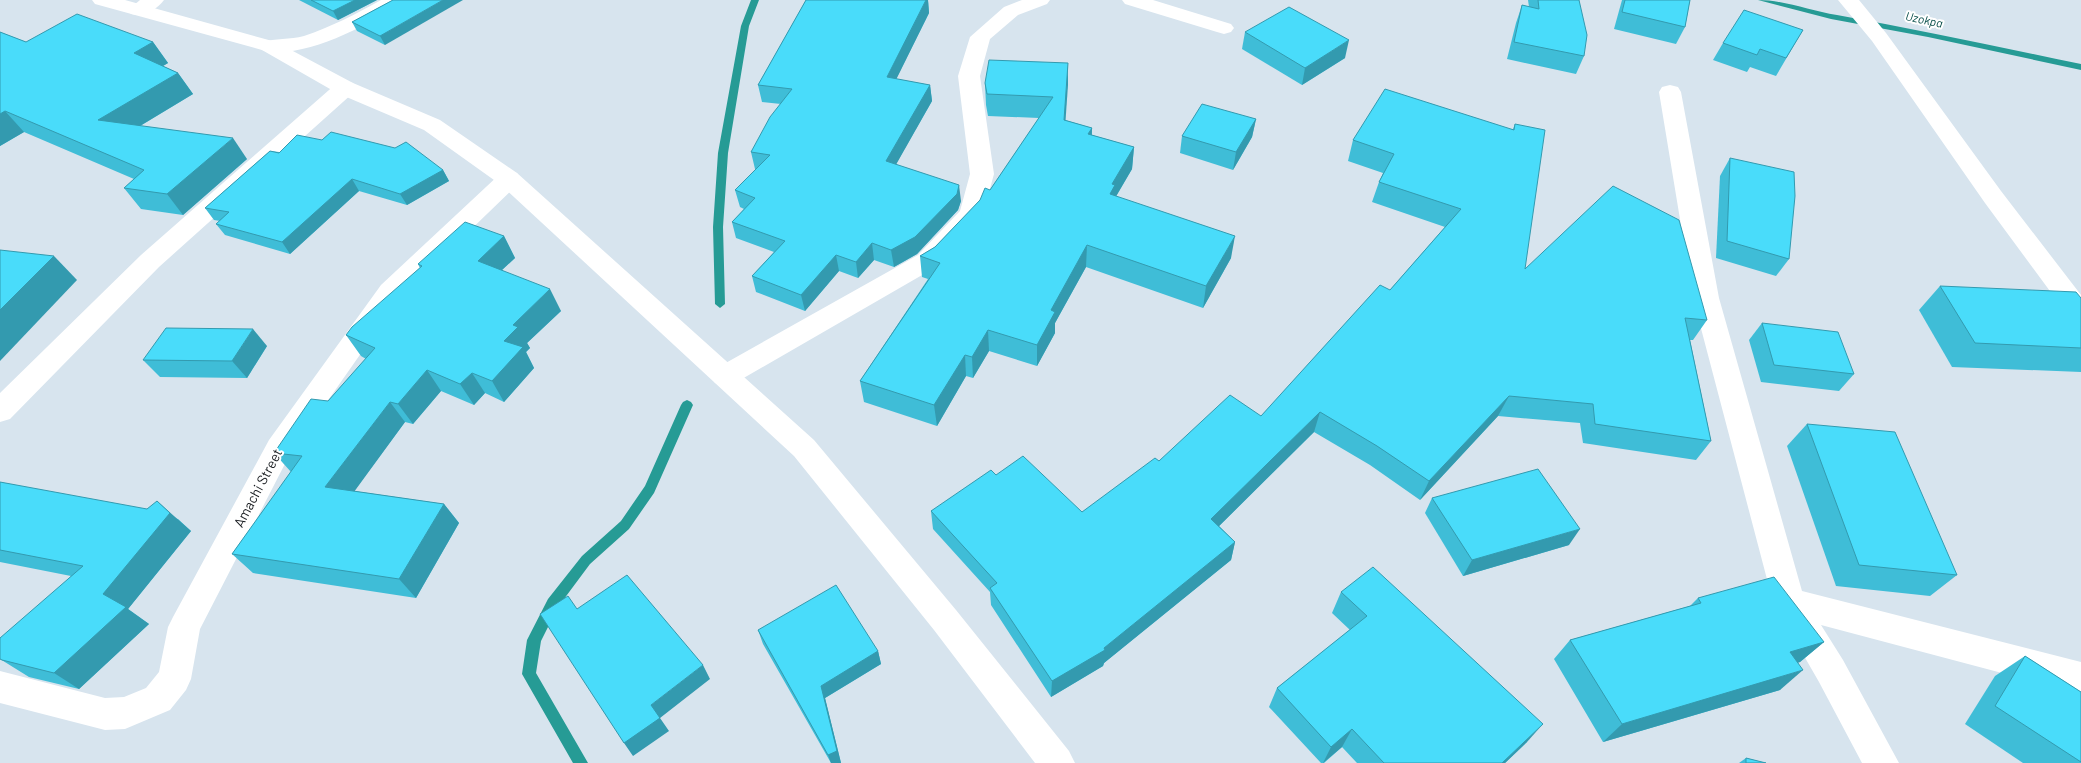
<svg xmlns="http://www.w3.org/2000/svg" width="2081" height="763" font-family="Barlow,sans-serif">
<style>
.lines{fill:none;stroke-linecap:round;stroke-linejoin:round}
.stream{fill:#269b95;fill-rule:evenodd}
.street{fill:#fff;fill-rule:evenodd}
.secondary{fill:#fff;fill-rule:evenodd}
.wall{fill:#3fbdd7}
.shaded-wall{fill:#339aaf}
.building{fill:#49dcfa;stroke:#339aaf}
.labels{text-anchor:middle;stroke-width:4;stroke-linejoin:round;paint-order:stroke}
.far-water-label{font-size:12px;font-style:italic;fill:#054c47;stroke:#fff}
.street-label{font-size:14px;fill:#181c20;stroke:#fff}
</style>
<rect width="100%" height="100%" fill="#d7e4ee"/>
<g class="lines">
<g class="stream">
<polygon points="751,0 759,0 749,26 728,153 723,227 725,304 720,308 715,304 713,227 718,153 741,26"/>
<path d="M1758 0C1785 0 1810 11 1837 15 1919 30 2000 47 2081 64V70L1928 37 1831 19Z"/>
<polygon points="687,400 691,402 693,405 654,493 629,529 590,564 558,607 541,641 536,673 588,763 573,763 522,674 527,640 548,599 582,556 621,521 645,486 681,405 683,402"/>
</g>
<g class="street">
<path d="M140 0H164C157 10 143 17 131 14L128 10Z"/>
<path d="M381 0H406L403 4C368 24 303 61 262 50L259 46 262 42C275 38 290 40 304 36 331 27 356 14 381 0Z"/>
<polygon points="1022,0 1050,0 1047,4 1018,15 990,39 980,76 994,174 983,214 980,220 936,267 735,383 725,387 715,383 711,376 715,369 918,255 960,211 970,174 958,76 970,37 1004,7"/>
<polygon points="1122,0 1153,0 1231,24 1234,28 1231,32 1224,34 1217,32 1125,4"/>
<polygon points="1838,0 1859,0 1886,33 2001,191 2081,295 2081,324 2072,321 1985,203 1872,41"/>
<polygon points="345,81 353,83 356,88 353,93 159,267 10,419 0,422 0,393 141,255 337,83"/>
<polygon points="1670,85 1678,87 1681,92 1719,298 1802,591 2081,662 2081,694 1821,625 1843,660 1899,763 1862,763 1819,682 1773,602 1693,298 1659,92 1662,87"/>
<polygon points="509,171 517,173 521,179 517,185 399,299 289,456 200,629 191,679 186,690 170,710 125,729 105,730 0,703 0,671 105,698 124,697 146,688 159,672 168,627 173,617 269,440 381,285 501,173"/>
</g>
<polygon class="secondary" points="92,0 125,0 276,42 353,83 440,120 517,173 814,440 956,610 1069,751 1075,763 1035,763 934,630 794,456 501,185 424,130 337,93 262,50 95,4"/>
</g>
<g class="wall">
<polygon points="299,0 377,0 338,20"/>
<polygon points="393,0 385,45 357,31 352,22"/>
<polygon points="806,0 928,0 929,13 896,79 930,85 932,101 896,164 961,201 958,210 917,254 894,267 874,260 858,278 839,271 805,311 756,292 752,276 774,252 736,238 732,222 744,209 740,207 735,190 756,169 755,169 751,152 781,104 762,102 758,85"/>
<polygon points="1528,0 1579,0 1584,56 1576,74 1507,59 1516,23 1522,5 1529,7"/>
<polygon points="1622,0 1690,0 1685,27 1676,44 1614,29"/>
<polygon points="1803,30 1776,76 1750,67 1747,72 1713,60 1723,43"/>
<polygon points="0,32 26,42 153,42 168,63 163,66 178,73 193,94 140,126 247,159 183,215 141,209 124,188 134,179 24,132 0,146"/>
<polygon points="1245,32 1345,58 1302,85 1242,49"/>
<polygon points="1068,63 1065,120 1092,128 1092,135 1134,147 1132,169 1116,196 1231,258 1203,308 1086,267 1055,323 1055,333 1037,366 989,351 973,378 966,376 937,426 864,402 860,381 928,279 922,277 920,256 935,247 990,190 1039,118 988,116 986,105 985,83"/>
<polygon points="1256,119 1252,137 1233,170 1180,153 1182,136"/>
<polygon points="1515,124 1525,269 1707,320 1693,340 1690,340 1711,441 1696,460 1583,443 1580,423 1498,416 1420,500 1370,465 1314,432 1219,526 1235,542 1231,560 1104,663 1103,666 1051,697 991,605 990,592 933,529 931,511 996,475 1082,512 1159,461 1261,416 1390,290 1445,227 1372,202 1379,182 1383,173 1348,161 1353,140 1513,129"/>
<polygon points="270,151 443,170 449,181 407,205 359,191 290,254 225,235 216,224 220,221 214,220 205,208"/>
<polygon points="1730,158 1789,259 1776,276 1716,258 1720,176"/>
<polygon points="504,236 515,258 502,270 561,311 527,343 530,348 526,352 534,368 504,402 485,393 474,405 441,391 413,424 405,422 354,491 444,504 459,523 416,598 253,573 232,554 291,472 274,453 328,401 366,359 361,356 346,335 420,268 418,264"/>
<polygon points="1940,286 2081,298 2081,372 1952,367 1919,310"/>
<polygon points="1762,323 1854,374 1839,391 1761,382 1749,340"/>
<polygon points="267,346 247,378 160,377 143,360"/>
<polygon points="1807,424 1957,575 1930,596 1836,586 1787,446"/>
<polygon points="0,482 178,519 191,531 128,609 149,624 79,689 29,677 0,659 71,576 0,562"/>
<polygon points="1432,498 1569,545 1463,576 1425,513"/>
<polygon points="1341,592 1527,742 1505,763 1357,763 1342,747 1324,763 1321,763 1269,707 1277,688 1350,630 1332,613"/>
<polygon points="1698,598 1824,642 1800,662 1797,663 1780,690 1603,742 1554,659 1570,640 1690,606"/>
<polygon points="758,630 878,651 881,664 825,698 841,763 831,763 763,644"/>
<polygon points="2025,656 2081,692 2081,763 2023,763 1965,724 1995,676"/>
<polygon points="1746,758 1766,763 1739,763"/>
</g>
<g class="shaded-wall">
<polygon points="355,0 377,0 338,20 333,11"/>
<polygon points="443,0 463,0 385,45 380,36"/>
<polygon points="926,0 928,0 929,13 889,94 887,77"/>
<polygon points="1349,40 1345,58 1302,85 1305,68"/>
<polygon points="153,42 168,63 149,74 134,53"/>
<polygon points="1068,63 1068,85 1064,142 1064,120"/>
<polygon points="178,73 193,94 115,141 98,120"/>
<polygon points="930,85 932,101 889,177 886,161"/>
<polygon points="5,111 24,132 0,146 0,114"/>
<polygon points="1256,119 1252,137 1233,170 1236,152"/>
<polygon points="1092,128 1091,149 1088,134"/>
<polygon points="233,138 247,159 183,215 167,194"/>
<polygon points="1134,147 1132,169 1114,200 1110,194 1112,184"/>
<polygon points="443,170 449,181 407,205 400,194"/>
<polygon points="352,179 359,191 290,254 282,242"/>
<polygon points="959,185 961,201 958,210 917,254 894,267 891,250"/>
<polygon points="504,236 515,258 489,282 478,261"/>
<polygon points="1235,236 1231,258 1203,308 1206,286"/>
<polygon points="872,243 874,260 858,278 856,262"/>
<polygon points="1087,245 1086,267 1055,323 1055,333 1037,366 1037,345 1051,310"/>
<polygon points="836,255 839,271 805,311 801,295"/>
<polygon points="54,256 77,280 0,361 0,310"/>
<polygon points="550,289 561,311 527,343 530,348 526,352 534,368 504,402 492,381 504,341 513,325"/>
<polygon points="253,329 267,346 247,378 232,361"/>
<polygon points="988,330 989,351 973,378 972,357"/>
<polygon points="965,355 966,376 937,426 934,405"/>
<polygon points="427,370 441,391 413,424 398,404"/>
<polygon points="472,373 485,393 474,405 460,384"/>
<polygon points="1509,396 1498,416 1420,500 1429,481"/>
<polygon points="390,402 405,422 343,507 325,487"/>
<polygon points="1320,412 1314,432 1207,538 1211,519"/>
<polygon points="157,501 191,531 128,609 149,624 79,689 54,673"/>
<polygon points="444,504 459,523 416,598 399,579"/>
<polygon points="1580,529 1569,545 1463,576 1472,560"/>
<polygon points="1235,542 1231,560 1104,663 1103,666 1051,697 1052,681 1104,648"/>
<polygon points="1824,642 1800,662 1767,672 1790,652"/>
<polygon points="878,651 881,664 825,698 841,763 831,763 828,755 821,686"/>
<polygon points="703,665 710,679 660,718 669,731 633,756 624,743 651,705"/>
<polygon points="1803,670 1780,690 1603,742 1622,724"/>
<polygon points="1543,724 1527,742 1505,763 1502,763"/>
<polygon points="1352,729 1342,747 1323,763 1331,747"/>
</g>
<g class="building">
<polygon points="311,0 355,0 333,11"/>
<polygon points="393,0 443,0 380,36 352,22"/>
<polygon points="806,0 926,0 887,77 930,85 886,161 959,185 957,194 915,237 891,250 872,243 856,262 836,255 801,295 752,276 785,241 732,222 755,198 735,190 770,155 751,152 770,117 792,89 758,85"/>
<polygon points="1538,0 1579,0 1587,35 1584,56 1514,42 1522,5 1539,9"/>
<polygon points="1625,0 1690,0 1685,27 1622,12"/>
<polygon points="1289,7 1349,40 1305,68 1245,32"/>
<polygon points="1744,10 1803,30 1786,58 1760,49 1757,55 1723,43"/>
<polygon points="77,14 153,42 134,53 178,73 98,120 233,138 167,194 124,188 144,170 5,111 0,114 0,32 26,42"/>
<polygon points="989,60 1068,63 1064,120 1092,128 1088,134 1134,147 1112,184 1115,185 1110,194 1235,236 1206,286 1087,245 1051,310 1055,312 1037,345 988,330 972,357 965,355 934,405 860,381 940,263 920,256 935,247 980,200 985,188 990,190 1053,97 987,94 985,83"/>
<polygon points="1385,89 1514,130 1515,124 1545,130 1525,269 1613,186 1679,220 1707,320 1685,318 1711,441 1595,424 1593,404 1509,396 1429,481 1377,446 1320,412 1211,519 1235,542 1104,648 1105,650 1052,681 990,588 997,583 931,511 991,470 996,475 1023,456 1082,512 1155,458 1159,461 1230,395 1261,416 1380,285 1390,290 1461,209 1379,182 1394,154 1353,140"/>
<polygon points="1202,104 1256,119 1236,152 1182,136"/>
<polygon points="331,132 395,148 406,142 443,170 400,194 352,179 282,242 216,224 229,212 205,208 270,151 279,153 297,135 322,140"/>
<polygon points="1730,158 1794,172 1795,196 1789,259 1727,241"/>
<polygon points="465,222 504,236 478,261 550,289 513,325 518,327 504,341 523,347 492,381 472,373 460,384 427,370 398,404 390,402 325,487 444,504 399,579 232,554 302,456 274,453 311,399 328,401 375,348 346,335 352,327 422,266 418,264"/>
<polygon points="0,250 54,256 0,310"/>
<polygon points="1940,286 2076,292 2081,298 2081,348 1975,343"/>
<polygon points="1762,323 1838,332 1854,374 1774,365"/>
<polygon points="166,328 253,329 232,361 143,360"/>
<polygon points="1807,424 1895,432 1957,575 1859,565"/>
<polygon points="1538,469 1580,529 1472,560 1432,498"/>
<polygon points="0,482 147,509 157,501 170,513 103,594 126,607 54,673 2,660 0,659 0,638 83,566 0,550"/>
<polygon points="1373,567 1543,724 1502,763 1384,763 1352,729 1331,747 1277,688 1367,616 1341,592"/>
<polygon points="627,575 703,665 651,705 660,718 624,743 540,614 568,596 577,609"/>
<polygon points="1774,577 1824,642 1790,652 1803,670 1622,724 1570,640 1701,603 1698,598"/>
<polygon points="836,585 878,651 821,686 837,751 828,755 758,630"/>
<polygon points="2025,656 2081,692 2081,762 1995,706"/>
<polygon points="1746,758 1766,763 1746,763"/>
</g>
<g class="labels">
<g class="far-water-label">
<text transform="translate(1924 20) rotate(12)" y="4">Uzokpa</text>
</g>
<g class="street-label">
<text transform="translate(258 488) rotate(-62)" y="5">Amachi Street</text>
</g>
</g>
</svg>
